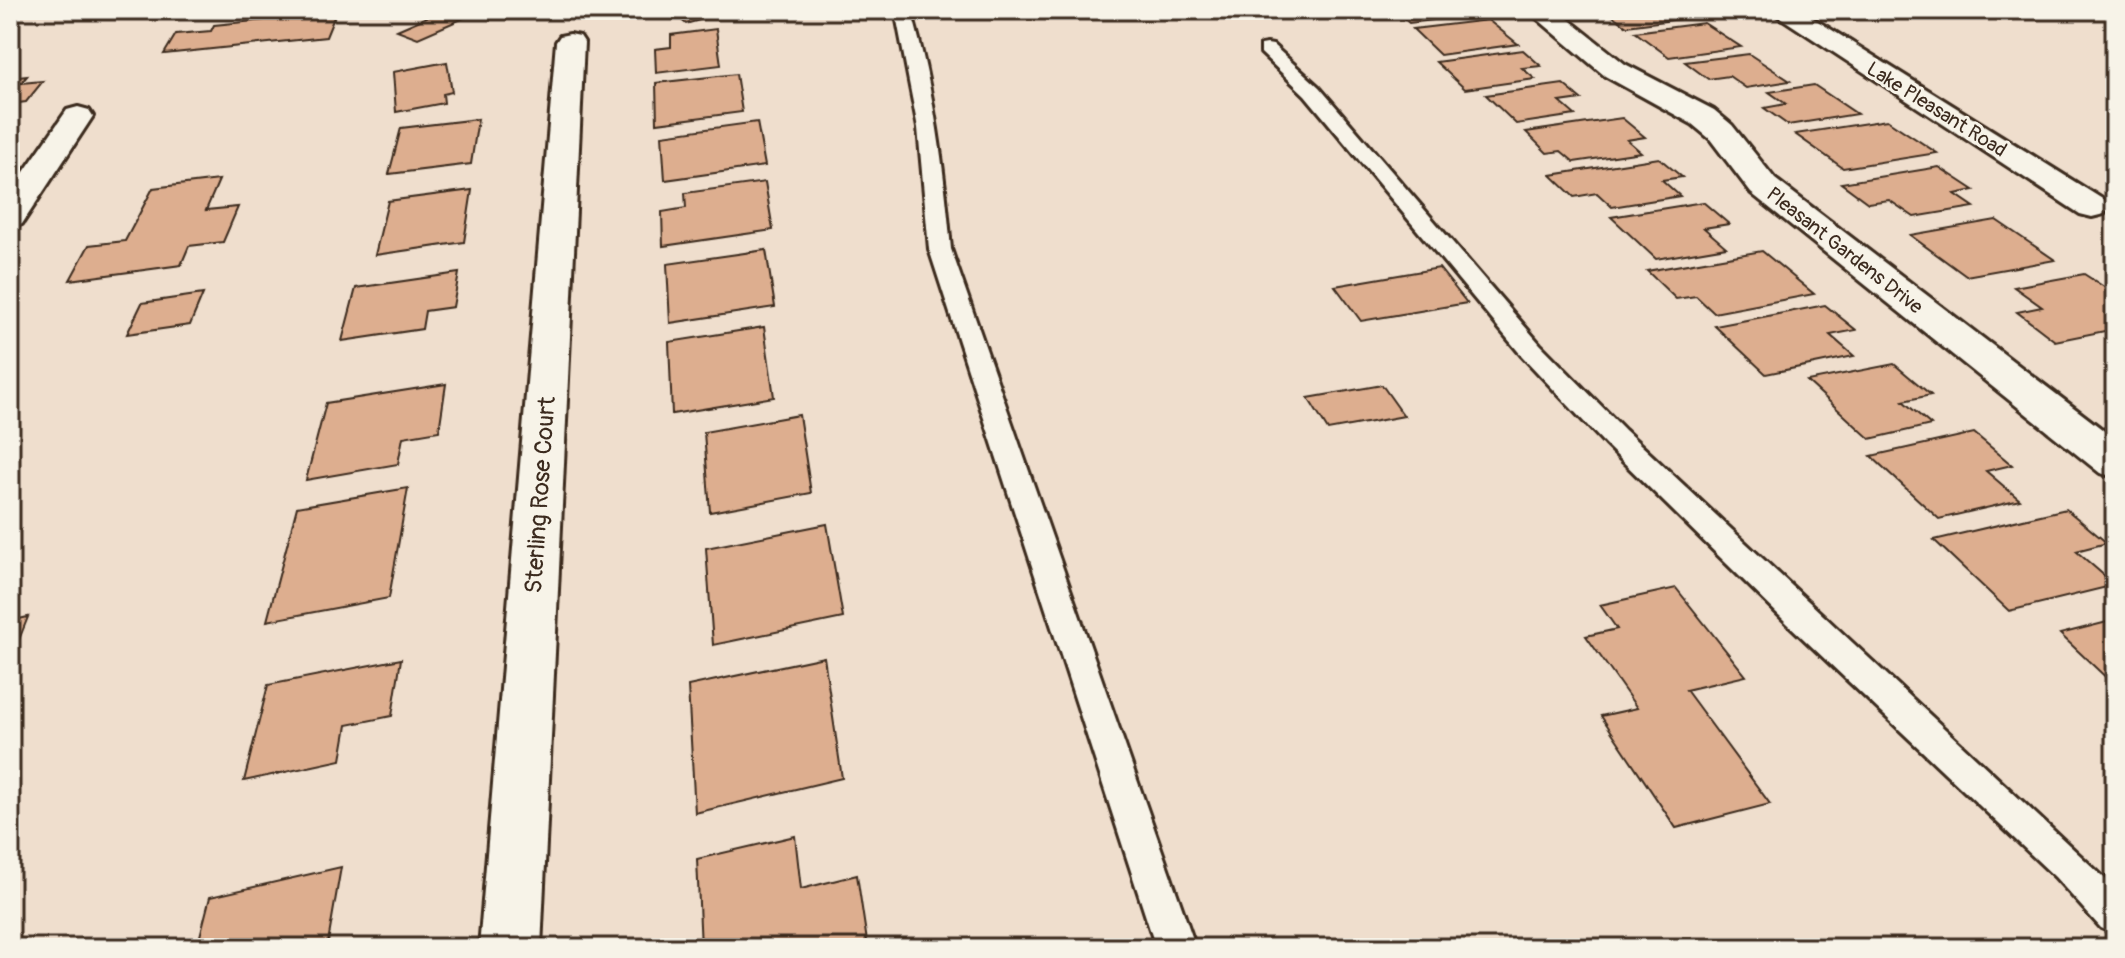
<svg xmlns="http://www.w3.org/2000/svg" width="2125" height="958" font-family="Pangolin,sans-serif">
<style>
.building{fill:#ddae8f;stroke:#3b2a1e;stroke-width:2}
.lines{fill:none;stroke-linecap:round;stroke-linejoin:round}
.lane-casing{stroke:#3b2a1e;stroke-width:6}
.street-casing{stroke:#3b2a1e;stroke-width:6}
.secondary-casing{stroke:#3b2a1e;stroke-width:6}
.lane{fill:#f7f3e8;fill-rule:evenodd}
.street{fill:#f7f3e8;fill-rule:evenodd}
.secondary{fill:#f7f3e8;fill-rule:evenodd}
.labels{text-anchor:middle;stroke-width:6;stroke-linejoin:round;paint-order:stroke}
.far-street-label{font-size:20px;fill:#3b2a1e;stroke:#f7f3e8}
.street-label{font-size:24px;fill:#3b2a1e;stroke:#f7f3e8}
</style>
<rect width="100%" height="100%" fill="#efdecd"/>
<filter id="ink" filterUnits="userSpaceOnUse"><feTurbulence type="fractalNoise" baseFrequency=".0125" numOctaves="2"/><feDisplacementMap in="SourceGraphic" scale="16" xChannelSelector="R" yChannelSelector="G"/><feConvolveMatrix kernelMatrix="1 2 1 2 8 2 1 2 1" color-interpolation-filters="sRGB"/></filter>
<g filter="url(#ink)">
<g class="building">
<polygon points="297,10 337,10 326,37 164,54 176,34 211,31 214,25 294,17"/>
<polygon points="409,10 482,10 418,38 397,30 427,17"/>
<polygon points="670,10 735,10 686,24"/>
<polygon points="1394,10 1451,10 1459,17 1409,23"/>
<polygon points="1621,10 1684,10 1695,17 1627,26 1607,12"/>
<polygon points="1488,20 1518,44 1440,55 1413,29"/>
<polygon points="1704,23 1741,47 1669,57 1635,32"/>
<polygon points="716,29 721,65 656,73 655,49 671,47 671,35"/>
<polygon points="1523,50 1541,66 1522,68 1535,79 1465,89 1436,62"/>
<polygon points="1749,54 1790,81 1746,88 1729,76 1708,79 1685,62"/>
<polygon points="447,62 452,92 443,94 444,103 396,112 393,72"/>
<polygon points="736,74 742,112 657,123 656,83"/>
<polygon points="27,76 21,83 43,81 26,102 10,104 10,78"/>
<polygon points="1563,84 1581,99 1560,102 1575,115 1516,124 1486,95"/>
<polygon points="1814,85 1857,114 1788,125 1764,108 1786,104 1769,92"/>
<polygon points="1622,118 1645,137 1627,140 1641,152 1574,162 1561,151 1547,153 1526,132"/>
<polygon points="478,119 471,164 389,174 401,128"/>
<polygon points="1887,120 1937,153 1843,168 1795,134"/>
<polygon points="757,122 765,166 665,180 662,135"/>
<polygon points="1659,158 1682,177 1662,180 1680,196 1612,207 1597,193 1574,197 1551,175"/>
<polygon points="1939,167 1974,190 1955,194 1974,207 1914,217 1889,200 1868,203 1841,183"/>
<polygon points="219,180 206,210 238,207 223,242 189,246 181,265 70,280 89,245 125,241 153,188"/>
<polygon points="765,182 773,230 663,246 662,212 686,208 685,193"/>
<polygon points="472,190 464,242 375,255 388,201"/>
<polygon points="1703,202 1729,224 1704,228 1726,247 1656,259 1611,217"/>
<polygon points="1996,220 2055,260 1966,276 1910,235"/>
<polygon points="766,250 775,307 670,323 667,264"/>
<polygon points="1762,251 1814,294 1714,313 1696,296 1676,299 1647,271"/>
<polygon points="1439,268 1467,303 1361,321 1335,286"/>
<polygon points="459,273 453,307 425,311 422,329 342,341 356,288"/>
<polygon points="2084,274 2115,294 2115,329 2055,341 2017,312 2042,307 2014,287"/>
<polygon points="203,294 190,325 127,334 142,303"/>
<polygon points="1825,305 1856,330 1830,335 1854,356 1766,374 1715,326"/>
<polygon points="764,327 774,397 672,414 669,342"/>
<polygon points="1894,364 1931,395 1903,401 1931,425 1870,439 1807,381"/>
<polygon points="446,384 439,431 403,437 398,464 306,480 326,403"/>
<polygon points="1382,385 1404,416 1328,430 1308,398"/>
<polygon points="799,415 811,493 710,512 704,432"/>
<polygon points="1974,433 2012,465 1986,471 2020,500 1939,519 1871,456"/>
<polygon points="408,488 389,598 267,621 297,507"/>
<polygon points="2066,509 2107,543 2076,551 2115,585 2009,611 1934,540"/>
<polygon points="827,524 843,618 713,645 706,548"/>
<polygon points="1676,588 1746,676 1686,690 1770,804 1676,828 1601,716 1637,708 1586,636 1617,629 1600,605"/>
<polygon points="28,617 10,662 10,621"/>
<polygon points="2115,620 2115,686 2060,634"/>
<polygon points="824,657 842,778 695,813 688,686"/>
<polygon points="401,659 392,716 347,725 341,760 244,781 268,685"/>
<polygon points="795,836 801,889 857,875 868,948 701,948 697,859"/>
<polygon points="341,867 327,948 197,948 210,897"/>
</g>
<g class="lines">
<defs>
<g id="lane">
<path d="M895 10H911C934 89 944 168 951 249L1196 948H1156L929 249 918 128Z"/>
<polygon points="1267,44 1273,45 1319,87 1540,344 1625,430 2115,888 2115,934 2101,928 2055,877 1788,624 1605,444 1522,356 1305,95 1261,53 1261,45"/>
</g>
<g id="street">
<polygon points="1527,10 1557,10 1625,64 1714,110 1732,125 1775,179 2115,439 2115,477 2100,473 1751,193 1710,139 1692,124 1605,76"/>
<polygon points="570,34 580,36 584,42 541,948 479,948 556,42 560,36"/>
<polygon points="78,107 89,110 93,116 22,224 10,227 10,192 67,110"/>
</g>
<polygon id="secondary" points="1769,10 1800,10 2104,200 2109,207 2104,214 2092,217 2080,214"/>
</defs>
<use href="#lane" class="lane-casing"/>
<use href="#street" class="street-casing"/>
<use href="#secondary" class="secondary-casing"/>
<use href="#lane" class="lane"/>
<use href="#street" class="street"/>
<use href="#secondary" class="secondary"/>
</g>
</g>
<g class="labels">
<g class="far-street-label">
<text transform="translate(1937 109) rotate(32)" y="7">Lake Pleasant Road</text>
<text transform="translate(1845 250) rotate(38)" y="7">Pleasant Gardens Drive</text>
</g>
<g class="street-label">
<text transform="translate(540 495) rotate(-86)" y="8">Sterling Rose Court</text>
</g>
</g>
<rect width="2125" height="958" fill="none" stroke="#f7f3e8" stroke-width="40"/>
<rect x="20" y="20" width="2085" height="918" fill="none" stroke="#3b2a1e" stroke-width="3" filter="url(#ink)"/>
</svg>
